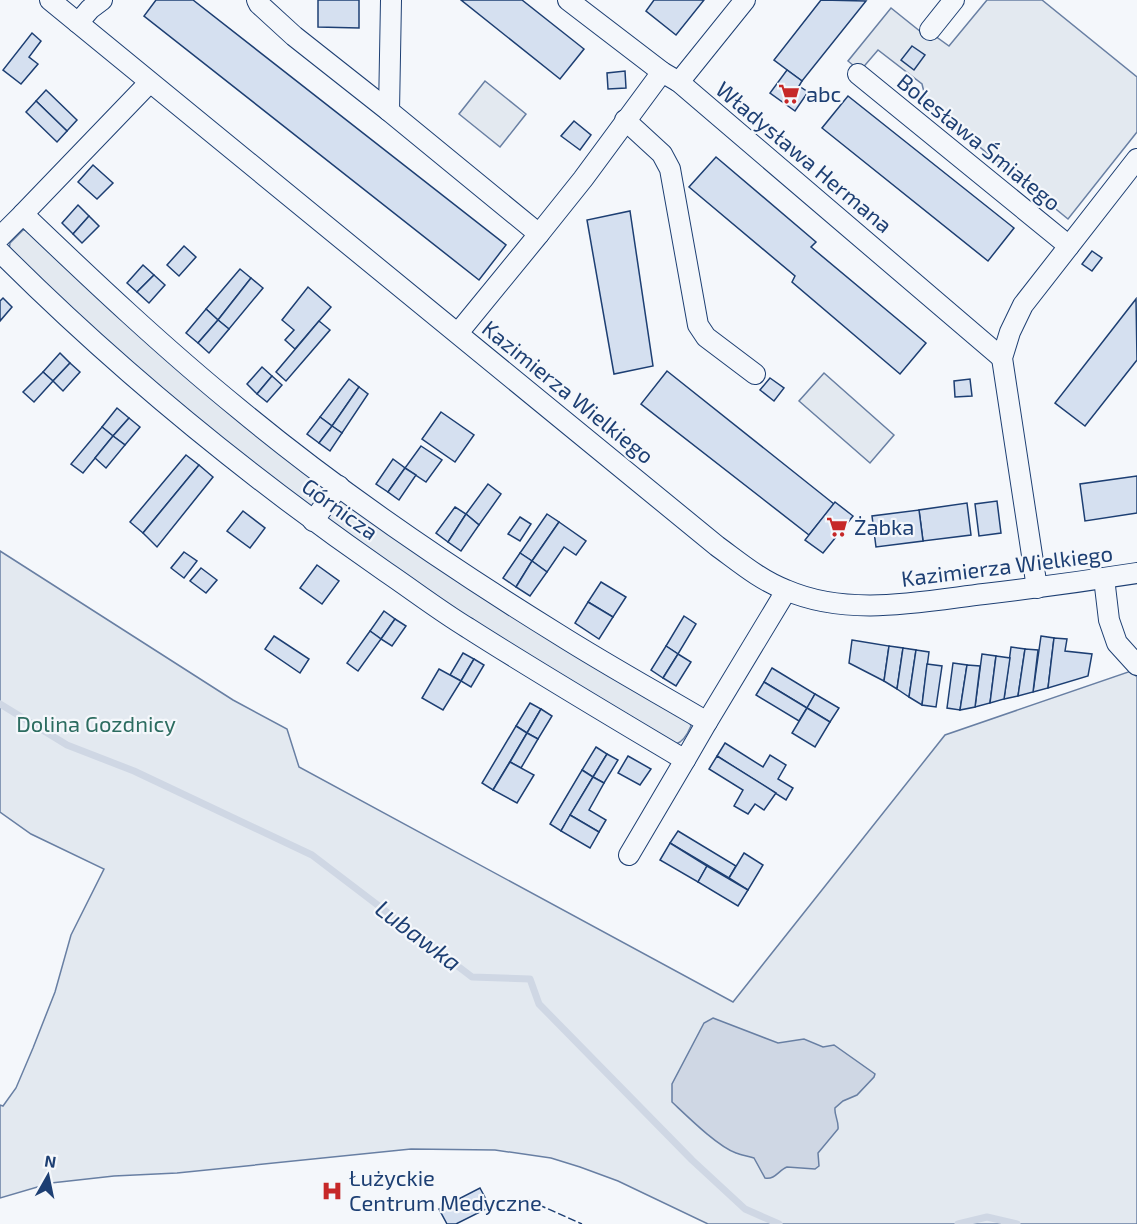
<svg xmlns="http://www.w3.org/2000/svg" width="1137" height="1224" font-family="'Exo 2',sans-serif">
<style>
.green{fill:#e3e9f0;stroke:#687fa3;stroke-width:1.5}
.water{fill:#cfd7e4;stroke:#687fa3;stroke-width:1.5}
.lines{fill:none;stroke-linecap:round;stroke-linejoin:round}
.stream{stroke:#cfd7e4;stroke-width:7}
.building{fill:#d5e0f0;stroke:#1d3f73;stroke-width:1.5}
.street-casing{stroke:#1d3f73;stroke-width:22}
.street{stroke:#f4f7fb;stroke-width:20}
.fence{stroke:#1d3f73;stroke-width:1.5;stroke-dasharray:8 3;stroke-linecap:butt}
.labels{text-anchor:middle;stroke-width:4.5;stroke-linejoin:round;paint-order:stroke}
.poi-label{font-size:22px;fill:#1d3f73;stroke:#f4f7fb;text-anchor:start}
.street-label{font-size:22px;fill:#1d3f73;stroke:#f4f7fb}
.park-label{font-size:22px;fill:#2c6c60;stroke:#f4f7fb}
.water-label{font-size:24px;font-style:italic;fill:#1d3f73;stroke:#f4f7fb}
</style>
<rect width="100%" height="100%" fill="#f4f7fb"/>
<g class="green">
<polygon points="987,0 1042,0 1137,77 1137,132 1068,219 927,104 922,84 878,50 860,71 848,61 891,8 931,40 935,36 949,46"/>
<polygon points="485,81 526,114 500,147 459,114"/>
<path d="M23 230H28L322 484 323 493 313 506 310 507C202 430 105 341 9 250L10 243Z"/>
<polygon points="824,373 894,435 870,463 799,401"/>
<path d="M342 499 689 721 691 726C688 733 683 742 676 744L480 627 327 520C327 510 334 504 342 499Z"/>
<polygon points="0,551 233,700 287,729 299,767 733,1002 945,735 1131,671 1137,677 1137,1224 708,1224 618,1181 580,1167 551,1158 495,1150 411,1149 177,1173 114,1176 51,1183 0,1198 0,1105 3,1106 16,1088 33,1048 55,992 71,935 104,869 31,834 0,812"/>
</g>
<path class="water" d="M713 1018 778 1043 804 1039 823 1047 834 1045 875 1074 874 1077 857 1095 843 1101 835 1108C834 1115 839 1121 838 1129L818 1153 819 1166 815 1169 787 1167C779 1170 775 1180 765 1178L754 1158C748 1156 741 1155 736 1153 717 1146 687 1116 672 1102V1084L704 1023Z"/>
<g class="lines">
<g class="stream">
<polyline points="0,704 67,745 134,771 312,855 472,977 530,979 539,1004 692,1160 745,1209 779,1224"/>
<polyline points="958,1224 987,1217 1017,1224"/>
</g>
</g>
<g class="building">
<polygon points="156,0 193,0 506,245 479,280 144,16"/>
<polygon points="318,0 359,0 359,28 318,27"/>
<polygon points="461,0 522,0 584,49 560,79"/>
<polygon points="654,0 704,0 676,35 646,11"/>
<polygon points="821,0 866,1 802,81 774,60"/>
<polygon points="32,33 41,41 29,57 38,64 21,84 3,70"/>
<polygon points="912,46 925,55 914,70 901,60"/>
<polygon points="787,70 802,81 799,86 808,92 795,111 770,93"/>
<polygon points="625,71 626,88 608,89 607,73"/>
<polygon points="46,90 77,120 67,131 36,101"/>
<polygon points="848,96 1014,228 988,261 822,128"/>
<polygon points="36,101 67,131 57,142 26,112"/>
<polygon points="574,121 591,135 580,150 561,136"/>
<polygon points="716,157 816,242 811,247 926,343 900,374 792,282 795,276 689,187"/>
<polygon points="93,165 113,183 97,199 78,182"/>
<polygon points="78,205 89,216 73,234 62,223"/>
<polygon points="630,211 653,366 614,374 587,220"/>
<polygon points="89,216 99,226 82,243 73,234"/>
<polygon points="184,246 196,257 179,276 167,265"/>
<polygon points="1092,251 1102,258 1092,271 1082,264"/>
<polygon points="143,265 154,275 137,292 127,283"/>
<polygon points="240,269 251,278 218,320 206,309"/>
<polygon points="154,275 165,285 149,303 137,292"/>
<polygon points="251,278 263,288 229,329 218,320"/>
<polygon points="308,287 331,307 295,349 285,340 294,330 282,320"/>
<polygon points="3,298 12,307 0,321 0,301"/>
<polygon points="1136,299 1137,360 1085,426 1055,403"/>
<polygon points="206,309 218,320 198,343 186,333"/>
<polygon points="218,320 229,329 209,353 198,343"/>
<polygon points="319,321 330,330 286,381 276,372"/>
<polygon points="60,353 70,363 53,381 43,372"/>
<polygon points="70,363 80,372 63,391 53,381"/>
<polygon points="262,367 272,376 257,394 247,384"/>
<polygon points="667,371 834,504 809,535 641,404"/>
<polygon points="43,372 53,381 34,402 23,392"/>
<polygon points="272,376 282,385 267,402 257,394"/>
<polygon points="770,378 784,388 774,401 760,390"/>
<polygon points="349,379 359,387 332,426 320,417"/>
<polygon points="970,379 972,396 955,397 954,381"/>
<polygon points="359,387 368,394 342,433 332,426"/>
<polygon points="117,408 129,418 113,436 102,427"/>
<polygon points="441,412 474,435 455,462 422,439"/>
<polygon points="320,417 332,426 319,443 307,434"/>
<polygon points="129,418 140,427 125,445 113,436"/>
<polygon points="332,426 342,433 330,451 319,443"/>
<polygon points="102,427 113,436 83,473 71,464"/>
<polygon points="113,436 125,445 106,468 95,458"/>
<polygon points="421,446 442,460 426,482 405,468"/>
<polygon points="186,455 199,465 143,533 130,522"/>
<polygon points="393,459 405,468 388,492 376,484"/>
<polygon points="199,465 213,477 157,547 143,533"/>
<polygon points="405,468 416,475 399,500 388,492"/>
<polygon points="1137,476 1137,513 1085,521 1080,484"/>
<polygon points="488,484 501,494 479,525 466,514"/>
<polygon points="997,501 1001,533 979,536 975,504"/>
<polygon points="835,502 853,516 823,553 805,540"/>
<polygon points="967,503 971,535 923,541 919,510"/>
<polygon points="455,507 466,514 448,542 436,533"/>
<polygon points="919,510 923,541 876,547 872,516"/>
<polygon points="243,511 265,528 250,548 227,531"/>
<polygon points="466,514 479,525 461,551 448,542"/>
<polygon points="547,514 559,522 532,561 520,553"/>
<polygon points="520,517 531,524 520,541 508,534"/>
<polygon points="559,522 586,541 576,555 564,547 547,572 532,561"/>
<polygon points="184,552 197,561 184,578 171,568"/>
<polygon points="520,553 532,561 516,587 503,578"/>
<polygon points="532,561 547,572 530,596 516,587"/>
<polygon points="317,565 339,581 322,604 300,588"/>
<polygon points="201,568 217,580 206,593 190,581"/>
<polygon points="601,582 626,597 613,617 588,602"/>
<polygon points="588,602 613,617 599,639 575,623"/>
<polygon points="384,611 395,619 381,639 370,631"/>
<polygon points="684,616 696,624 678,654 666,646"/>
<polygon points="395,619 406,626 392,646 381,639"/>
<polygon points="370,631 381,639 358,671 347,663"/>
<polygon points="274,636 309,659 300,673 265,649"/>
<polygon points="1041,636 1054,638 1048,688 1033,692"/>
<polygon points="1054,638 1067,639 1065,651 1092,654 1088,676 1048,688"/>
<polygon points="852,640 889,646 884,681 849,663"/>
<polygon points="666,646 678,654 663,678 651,670"/>
<polygon points="889,646 903,648 897,689 884,681"/>
<polygon points="1011,647 1025,649 1018,696 1004,699"/>
<polygon points="903,648 916,650 909,697 897,689"/>
<polygon points="1025,649 1038,650 1033,692 1018,696"/>
<polygon points="916,650 929,652 922,705 909,697"/>
<polygon points="463,653 474,659 461,681 450,675"/>
<polygon points="678,654 691,662 676,686 663,678"/>
<polygon points="982,654 996,656 990,703 975,707"/>
<polygon points="996,656 1010,658 1004,699 990,703"/>
<polygon points="474,659 484,665 471,687 461,681"/>
<polygon points="953,663 967,665 960,710 947,708"/>
<polygon points="927,664 942,666 936,707 922,705"/>
<polygon points="967,665 980,666 975,707 960,710"/>
<polygon points="772,668 815,694 807,708 764,682"/>
<polygon points="439,669 461,681 443,710 422,698"/>
<polygon points="764,682 807,708 799,721 756,695"/>
<polygon points="815,694 839,708 830,722 807,708"/>
<polygon points="530,703 541,709 527,733 516,726"/>
<polygon points="807,708 830,722 815,747 792,733"/>
<polygon points="541,709 552,716 538,739 527,733"/>
<polygon points="516,726 527,733 493,790 482,783"/>
<polygon points="527,733 538,739 521,768 510,762"/>
<polygon points="725,743 763,767 770,755 786,765 778,779 793,788 786,800 717,756"/>
<polygon points="596,747 607,754 593,777 582,770"/>
<polygon points="607,754 618,760 604,783 593,777"/>
<polygon points="628,756 651,769 640,785 618,773"/>
<polygon points="717,756 776,793 764,810 755,804 748,814 734,806 743,790 709,769"/>
<polygon points="510,762 534,775 517,803 493,790"/>
<polygon points="582,770 593,777 561,831 550,824"/>
<polygon points="593,777 604,783 589,810 606,820 599,832 570,815"/>
<polygon points="570,815 599,832 590,848 561,831"/>
<polygon points="678,831 736,866 729,878 670,843"/>
<polygon points="670,843 707,866 698,882 660,860"/>
<polygon points="744,853 763,865 748,890 729,878"/>
<polygon points="707,866 748,890 738,906 698,882"/>
<polygon points="480,1188 490,1207 456,1224 447,1224 439,1209"/>
</g>
<g class="lines">
<defs>
<g id="street">
<path d="M50 0 717 546C739 562 760 580 786 590 848 617 919 602 984 594 1035 588 1086 581 1137 573"/>
<polyline points="257,0 259,4 294,36 389,111"/>
<polyline points="391,0 389,111 539,234 458,333"/>
<polyline points="568,0 662,72 679,82 1002,358"/>
<polyline points="78,23 90,9 102,0"/>
<polyline points="930,30 954,0"/>
<polyline points="858,74 1069,246"/>
<polyline points="679,82 745,0"/>
<polyline points="625,120 662,154 670,169 698,325 706,337 755,374"/>
<polyline points="23,214 149,83"/>
<polyline points="539,234 583,179 662,72"/>
<path d="M0 237 23 214C93 281 164 348 239 409 339 492 448 566 558 634 607 665 658 693 707 722L685 760C613 717 540 674 468 628 440 611 414 591 386 572 249 477 118 370 0 252"/>
<polyline points="313,521 339,486"/>
<polyline points="1104,578 1109,620 1117,643 1137,665"/>
<polyline points="1037,588 1002,358 1010,332 1023,305 1137,159"/>
<polyline points="707,722 786,591"/>
<polyline points="629,855 685,760"/>
</g>
</defs>
<use href="#street" class="street-casing"/>
<use href="#street" class="street"/>
<polyline class="fence" points="528,1200 582,1224"/>
</g>
<defs>
<symbol id="supermarket-bare" viewBox="-9 -9 18 18"><path d="M-6-5.5h2.5l.6 2H6L4.5 2H-2.5L-4.4-4H-6ZM-1.5 3.2a1.3 1.3 0 1 0 .1 0ZM3 3.2a1.3 1.3 0 1 0 .1 0Z" fill="#c62828" stroke="#f4f7fb" stroke-width="2.5" paint-order="stroke"/></symbol>
<symbol id="hospital-bare" viewBox="-9 -9 18 18"><path d="M-5-5h3v3.5h4V-5h3V5h-3V1.5h-4V5h-3Z" fill="#c62828" stroke="#f4f7fb" stroke-width="2.5" paint-order="stroke"/></symbol>
</defs>
<g fill-rule="evenodd">
<use href="#supermarket-bare" x="774" y="79" width="30" height="30"/>
<use href="#supermarket-bare" x="822" y="512" width="30" height="30"/>
<use href="#hospital-bare" x="317" y="1176" width="30" height="30"/>
</g>
<g class="labels">
<g class="poi-label">
<text x="806" y="102">abc</text>
<text x="854" y="535">Żabka</text>
<text x="349" y="1186">Łużyckie<tspan x="349" dy="25">Centrum Medyczne</tspan></text>
</g>
<g class="street-label">
<text transform="translate(979 142) rotate(39)" y="8">Bolesława Śmiałego</text>
<text transform="translate(804 157) rotate(40)" y="8">Władysława Hermana</text>
<text transform="translate(568 392) rotate(39)" y="8">Kazimierza Wielkiego</text>
<text transform="translate(340 509) rotate(36)" y="8">Górnicza</text>
<text transform="translate(1007 566) rotate(-7)" y="8">Kazimierza Wielkiego</text>
</g>
<g class="park-label">
<text x="96" y="732">Dolina Gozdnicy</text>
</g>
<g class="water-label">
<text transform="translate(418 936) rotate(37)" y="8">Lubawka</text>
</g>
</g>
<g transform="translate(48 1176) rotate(9)" stroke="#f4f7fb" stroke-width="4.5" paint-order="stroke">
<path d="M0-4.5L10 22L0 15L-10 22Z" fill="#1d3f73"/>
<text y="-9" font-size="16" font-weight="bold" text-anchor="middle" fill="#1d3f73">N</text>
</g>
</svg>
